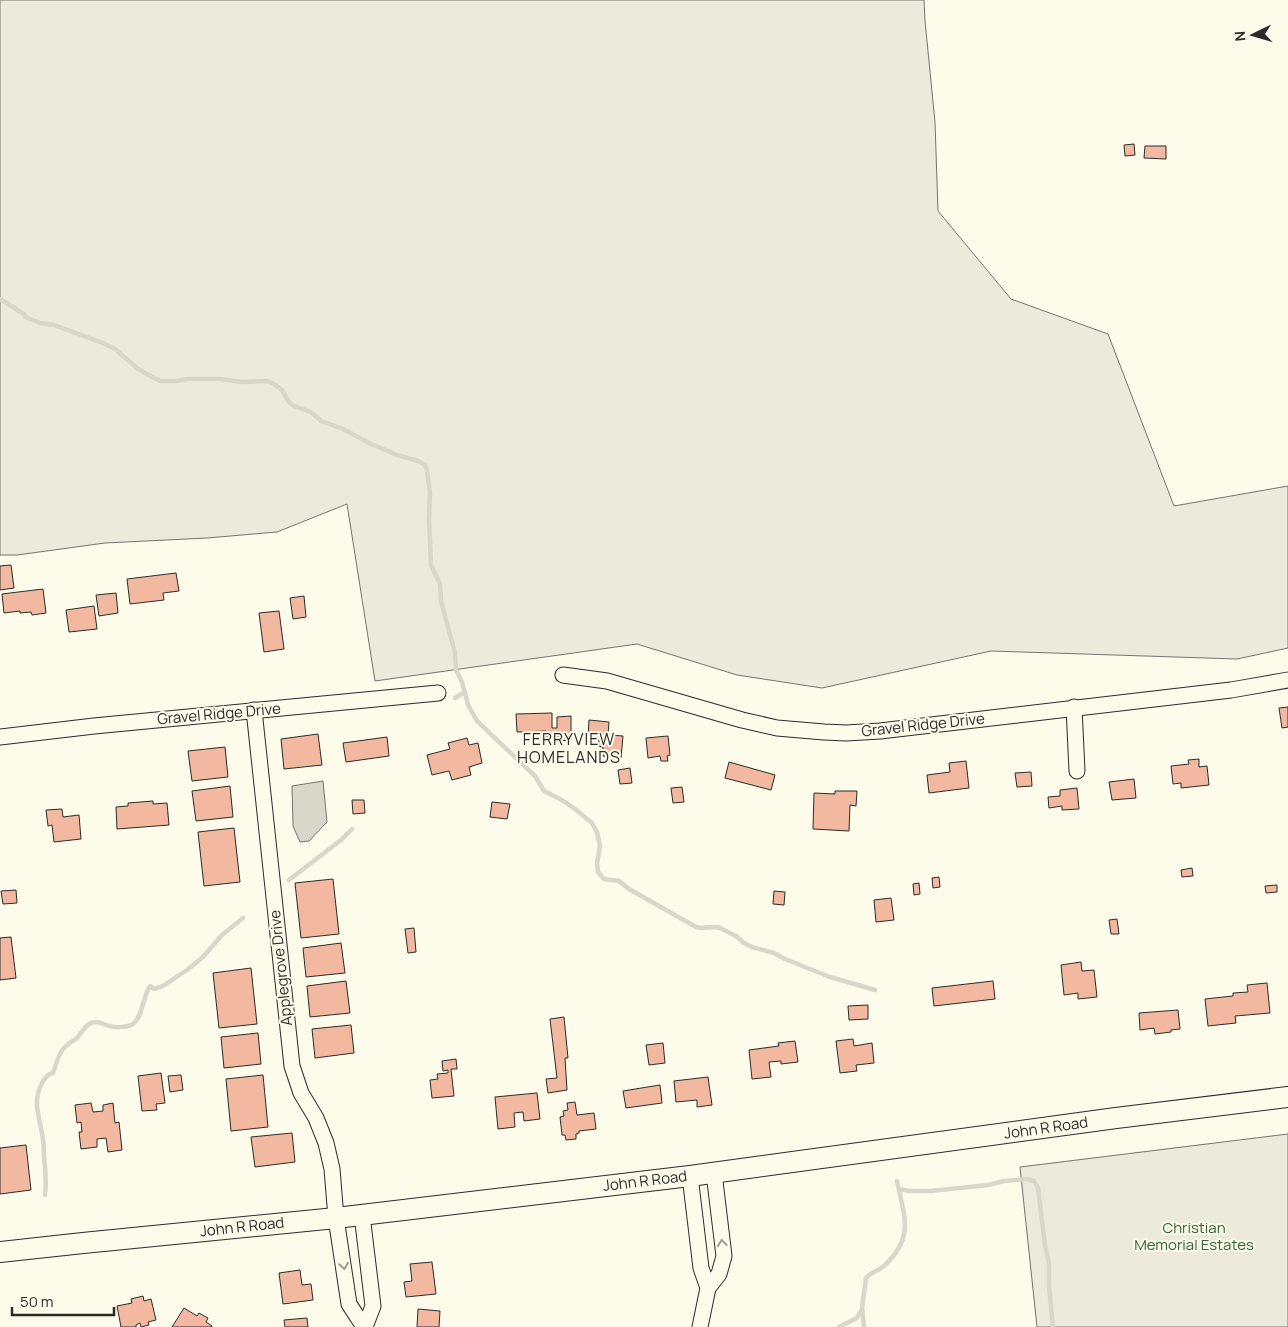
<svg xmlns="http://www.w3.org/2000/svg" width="1288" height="1327" font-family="Manrope,sans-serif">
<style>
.green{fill:#ecebdb;stroke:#74746e}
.water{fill:#d8d7c9;stroke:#74746e}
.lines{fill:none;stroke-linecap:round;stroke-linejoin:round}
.stream{stroke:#d8d7c9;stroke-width:4.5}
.building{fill:#f2b8a0;stroke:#2b2b2b}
.minor-casing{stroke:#2b2b2b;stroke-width:17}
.major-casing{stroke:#2b2b2b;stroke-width:22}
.minor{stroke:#fdfbea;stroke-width:15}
.major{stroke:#fdfbea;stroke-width:20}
.oneway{stroke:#9e9d94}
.labels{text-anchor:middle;stroke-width:4;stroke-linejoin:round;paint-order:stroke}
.street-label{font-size:15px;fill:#2b2b2b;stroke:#fdfbea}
.park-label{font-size:15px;fill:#34623c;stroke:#fdfbea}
.neighbourhood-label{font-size:16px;letter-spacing:1px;fill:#2b2b2b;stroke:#fdfbea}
</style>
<rect width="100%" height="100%" fill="#fdfbea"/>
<g class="green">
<polygon points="0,0 924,0 925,21 935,122 938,211 1011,299 1108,334 1174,506 1288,486 1288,648 1237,659 991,651 822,688 737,675 637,644 375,681 347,504 277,532 207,538 105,543 17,555 0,555"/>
<polygon points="1288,1134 1288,1327 1037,1327 1020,1167"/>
</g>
<polygon class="water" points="323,781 327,822 309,841 300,842 293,826 292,786"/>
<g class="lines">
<g class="stream">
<polyline points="0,299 24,314 25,317 40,323 54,325 103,343 115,349 138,369 160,381 176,381 187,379 221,379 241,382 267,381 274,384 282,390 289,402 294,406 311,412 321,421 343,429 371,444 397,455 418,461 425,465 427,471 430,493 429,519 431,565 440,584 441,601 455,653 456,670 462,682 468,705 477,721 535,776 544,791 562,800 575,809 592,823 597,832 600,846 597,863 598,872 604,879 619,881 629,889 696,927 701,928 715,927 720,928 736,936 744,943 752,947 774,953 785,959 830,977 875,990"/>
<polyline points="455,698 465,692"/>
<polyline points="289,880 341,840 352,829"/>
<polyline points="899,1189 909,1191 931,1191 988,1185 1004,1181 1027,1179 1034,1181 1038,1188 1045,1245 1049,1263 1049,1286 1053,1327"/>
<path d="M45 1195C47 1181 45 1170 44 1156 44 1151 44 1145 43 1140 41 1119 31 1104 42 1083 45 1077 48 1074 53 1073 56 1065 58 1054 64 1048 67 1045 72 1041 76 1039 82 1033 86 1022 96 1022 100 1022 103 1024 106 1025 113 1028 126 1028 133 1024 143 1016 143 996 150 986L154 989 163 986 187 970 203 957 222 935 243 918"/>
<polyline points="839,1327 857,1318 862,1309"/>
<path d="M864 1327 862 1308 866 1278C871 1272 879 1271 885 1265 915 1237 904 1216 897 1181"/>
</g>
</g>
<g class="building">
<polygon points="1134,144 1135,155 1125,156 1124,145"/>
<polygon points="1145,146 1166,146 1166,159 1144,158"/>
<polygon points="11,565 14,588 0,590 0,566"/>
<polygon points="176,573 179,591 163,593 164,600 130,604 127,579"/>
<polygon points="43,589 46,613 32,615 31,612 20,613 20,611 4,613 2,594"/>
<polygon points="116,593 118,613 99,616 96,595"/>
<polygon points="304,596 306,617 293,619 290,598"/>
<polygon points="94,606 97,629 69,632 66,610"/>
<polygon points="279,611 284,649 264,652 259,613"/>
<polygon points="1288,707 1288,727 1282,728 1279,708"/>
<polygon points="552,713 552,728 557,728 557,717 571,716 571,740 558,741 558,736 546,737 546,731 517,732 516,714"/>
<polygon points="589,720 609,722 608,735 623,736 621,758 603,756 603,747 598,746 599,740 588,738"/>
<polygon points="318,734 322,765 284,769 281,739"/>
<polygon points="668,736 670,755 667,756 668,761 661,761 660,756 648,758 646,738"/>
<polygon points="387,737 389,756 346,762 343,743"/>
<polygon points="467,738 469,745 478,743 482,763 469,767 471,775 452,780 449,771 432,775 427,755 450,749 448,743"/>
<polygon points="225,747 228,777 192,781 188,751"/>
<polygon points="1199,759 1199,767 1207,766 1209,785 1181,788 1181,783 1173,784 1171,766 1189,764 1188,760"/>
<polygon points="966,761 969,788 929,793 927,775 950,772 949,763"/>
<polygon points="729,762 775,775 771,790 725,778"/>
<polygon points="630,768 632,783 620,784 618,770"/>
<polygon points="1031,772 1032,786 1017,787 1015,773"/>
<polygon points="1134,779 1136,798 1112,800 1109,782"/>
<polygon points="230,786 233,817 196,821 192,791"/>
<polygon points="682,787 684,802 673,803 671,788"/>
<polygon points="1077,788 1079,809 1062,810 1062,806 1049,808 1048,797 1060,796 1060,790"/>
<polygon points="835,791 857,791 856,806 850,805 849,831 813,829 814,793 835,794"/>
<polygon points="352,800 364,800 365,813 353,814"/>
<polygon points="153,801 153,804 167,803 169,825 117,829 116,807 128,806 128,803"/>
<polygon points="492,802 510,804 507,819 490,817"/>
<polygon points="62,809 63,817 79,815 81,839 54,842 52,825 48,826 46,810"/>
<polygon points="234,828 240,882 204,886 198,832"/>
<polygon points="1192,868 1193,876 1182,877 1181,870"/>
<polygon points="939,877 940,887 933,888 932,878"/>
<polygon points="333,879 339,934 301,938 295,883"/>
<polygon points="919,883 920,894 914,895 913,884"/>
<polygon points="1277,885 1277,892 1266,893 1265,886"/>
<polygon points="16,890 17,903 3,904 1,891"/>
<polygon points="774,891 785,892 784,905 773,904"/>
<polygon points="891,898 894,920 876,922 874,900"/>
<polygon points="1117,919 1119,934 1111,934 1109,920"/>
<polygon points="414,928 416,952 408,953 405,929"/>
<polygon points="11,937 16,978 0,980 0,938"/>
<polygon points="341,943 345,973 306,977 303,948"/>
<polygon points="1081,962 1082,971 1094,970 1097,997 1078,999 1078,993 1064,995 1061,965"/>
<polygon points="251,968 257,1024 219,1028 213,973"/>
<polygon points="346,981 350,1013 310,1017 307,986"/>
<polygon points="993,981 995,999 934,1006 932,988"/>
<polygon points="1267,983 1270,1013 1235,1016 1236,1023 1208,1026 1205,999 1233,996 1233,993 1248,992 1247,985"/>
<polygon points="868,1005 868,1019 849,1020 848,1006"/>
<polygon points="1178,1010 1180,1029 1171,1030 1171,1032 1155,1034 1154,1028 1140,1030 1139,1013"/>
<polygon points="564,1017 568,1058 565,1058 567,1090 548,1093 546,1079 557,1078 550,1019"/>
<polygon points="351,1025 354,1053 315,1058 312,1029"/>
<polygon points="258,1033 261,1064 224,1068 221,1037"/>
<polygon points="853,1039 854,1046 872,1043 874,1063 856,1065 857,1071 840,1073 836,1041"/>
<polygon points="795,1041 798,1062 781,1064 781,1061 769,1062 771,1077 752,1079 749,1050 779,1046 778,1043"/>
<polygon points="663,1043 665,1063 649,1065 646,1045"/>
<polygon points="456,1059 457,1069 451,1069 454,1096 432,1098 430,1080 438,1079 437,1074 448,1073 448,1070 443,1071 442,1061"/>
<polygon points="161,1073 165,1103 156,1104 157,1110 142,1111 138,1076"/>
<polygon points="181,1075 183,1090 170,1092 168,1076"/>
<polygon points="263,1075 268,1127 231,1131 226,1079"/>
<polygon points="708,1077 712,1105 697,1107 697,1100 676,1102 674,1081"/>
<polygon points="660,1085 662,1103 626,1108 623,1091"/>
<polygon points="537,1093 540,1119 524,1121 523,1112 514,1113 515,1127 498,1129 495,1097"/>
<polygon points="575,1102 577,1115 594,1113 596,1129 579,1131 579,1133 576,1134 576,1139 566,1140 565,1135 562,1135 560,1117 564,1116 563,1111 568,1110 567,1103"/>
<polygon points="91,1103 93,1112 103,1111 103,1105 113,1103 115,1123 119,1122 122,1150 108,1152 106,1138 97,1139 97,1147 81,1149 79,1132 82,1132 81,1122 77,1123 75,1105"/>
<polygon points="292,1133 295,1162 255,1167 251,1137"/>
<polygon points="26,1145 31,1190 0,1194 0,1148"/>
<polygon points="432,1262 436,1294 406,1297 404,1282 412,1281 410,1264"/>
<polygon points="300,1270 302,1285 311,1284 313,1300 283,1304 279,1273"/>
<polygon points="143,1296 144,1301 151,1299 156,1320 148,1322 149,1325 141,1327 140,1323 136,1325 136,1327 121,1327 117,1306 132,1303 131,1299"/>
<polygon points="184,1308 197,1316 199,1313 208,1318 206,1322 212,1326 212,1327 172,1327"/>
<polygon points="418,1309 440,1311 439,1327 417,1327"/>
<polygon points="307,1318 308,1327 285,1327 284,1320"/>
</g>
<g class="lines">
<defs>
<g id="minor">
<polyline points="563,675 607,681 742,720 777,728 824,732 846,733 880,731 1231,690 1288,680"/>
<polyline points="1074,707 1077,771"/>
<polyline points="254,710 292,1066 301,1093 316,1118 326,1143 332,1169 336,1218 349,1304 364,1327"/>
<polyline points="0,737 94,726 438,693"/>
<polyline points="690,1176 701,1268 708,1288"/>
<polyline points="362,1215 373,1306 365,1327"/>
<polyline points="700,1327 708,1288 719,1274 724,1256 714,1173"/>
</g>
<polyline id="major" points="0,1252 83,1243 336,1218 690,1176 1116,1118 1288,1097"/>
</defs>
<use href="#minor" class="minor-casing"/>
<use href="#major" class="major-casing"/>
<use href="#minor" class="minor"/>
<use href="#major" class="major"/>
</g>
<defs><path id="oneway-chevron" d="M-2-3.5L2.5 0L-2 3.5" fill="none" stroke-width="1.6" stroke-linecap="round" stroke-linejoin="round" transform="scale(1.25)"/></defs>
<g class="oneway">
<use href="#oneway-chevron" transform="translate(722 1243) rotate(-97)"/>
<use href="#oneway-chevron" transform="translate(344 1266) rotate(81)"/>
</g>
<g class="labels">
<g class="street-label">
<text transform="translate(219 714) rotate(-5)" y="5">Gravel Ridge Drive</text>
<text transform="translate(923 725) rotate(-6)" y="5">Gravel Ridge Drive</text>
<text transform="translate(281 968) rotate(-96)" y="5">Applegrove Drive</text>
<text transform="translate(1046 1128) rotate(-8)" y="5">John R Road</text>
<text transform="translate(645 1181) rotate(-7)" y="5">John R Road</text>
<text transform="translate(242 1227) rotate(-6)" y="5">John R Road</text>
</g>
<g class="park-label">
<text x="1194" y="1233">Christian<tspan x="1194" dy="17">Memorial Estates</tspan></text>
</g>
<g class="neighbourhood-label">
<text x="569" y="745">FERRYVIEW<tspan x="569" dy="18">HOMELANDS</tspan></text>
</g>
</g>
<g transform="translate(1253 35) rotate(265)" stroke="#fdfbea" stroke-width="4" paint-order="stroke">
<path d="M0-4L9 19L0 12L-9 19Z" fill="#2b2b2b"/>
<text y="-8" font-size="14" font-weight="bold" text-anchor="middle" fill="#2b2b2b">N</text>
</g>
<path d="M12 1307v8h102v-8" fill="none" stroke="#2b2b2b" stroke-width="2.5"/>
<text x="20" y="1307" font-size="15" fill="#2b2b2b" stroke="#fdfbea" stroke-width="4" paint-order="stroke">50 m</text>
</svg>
